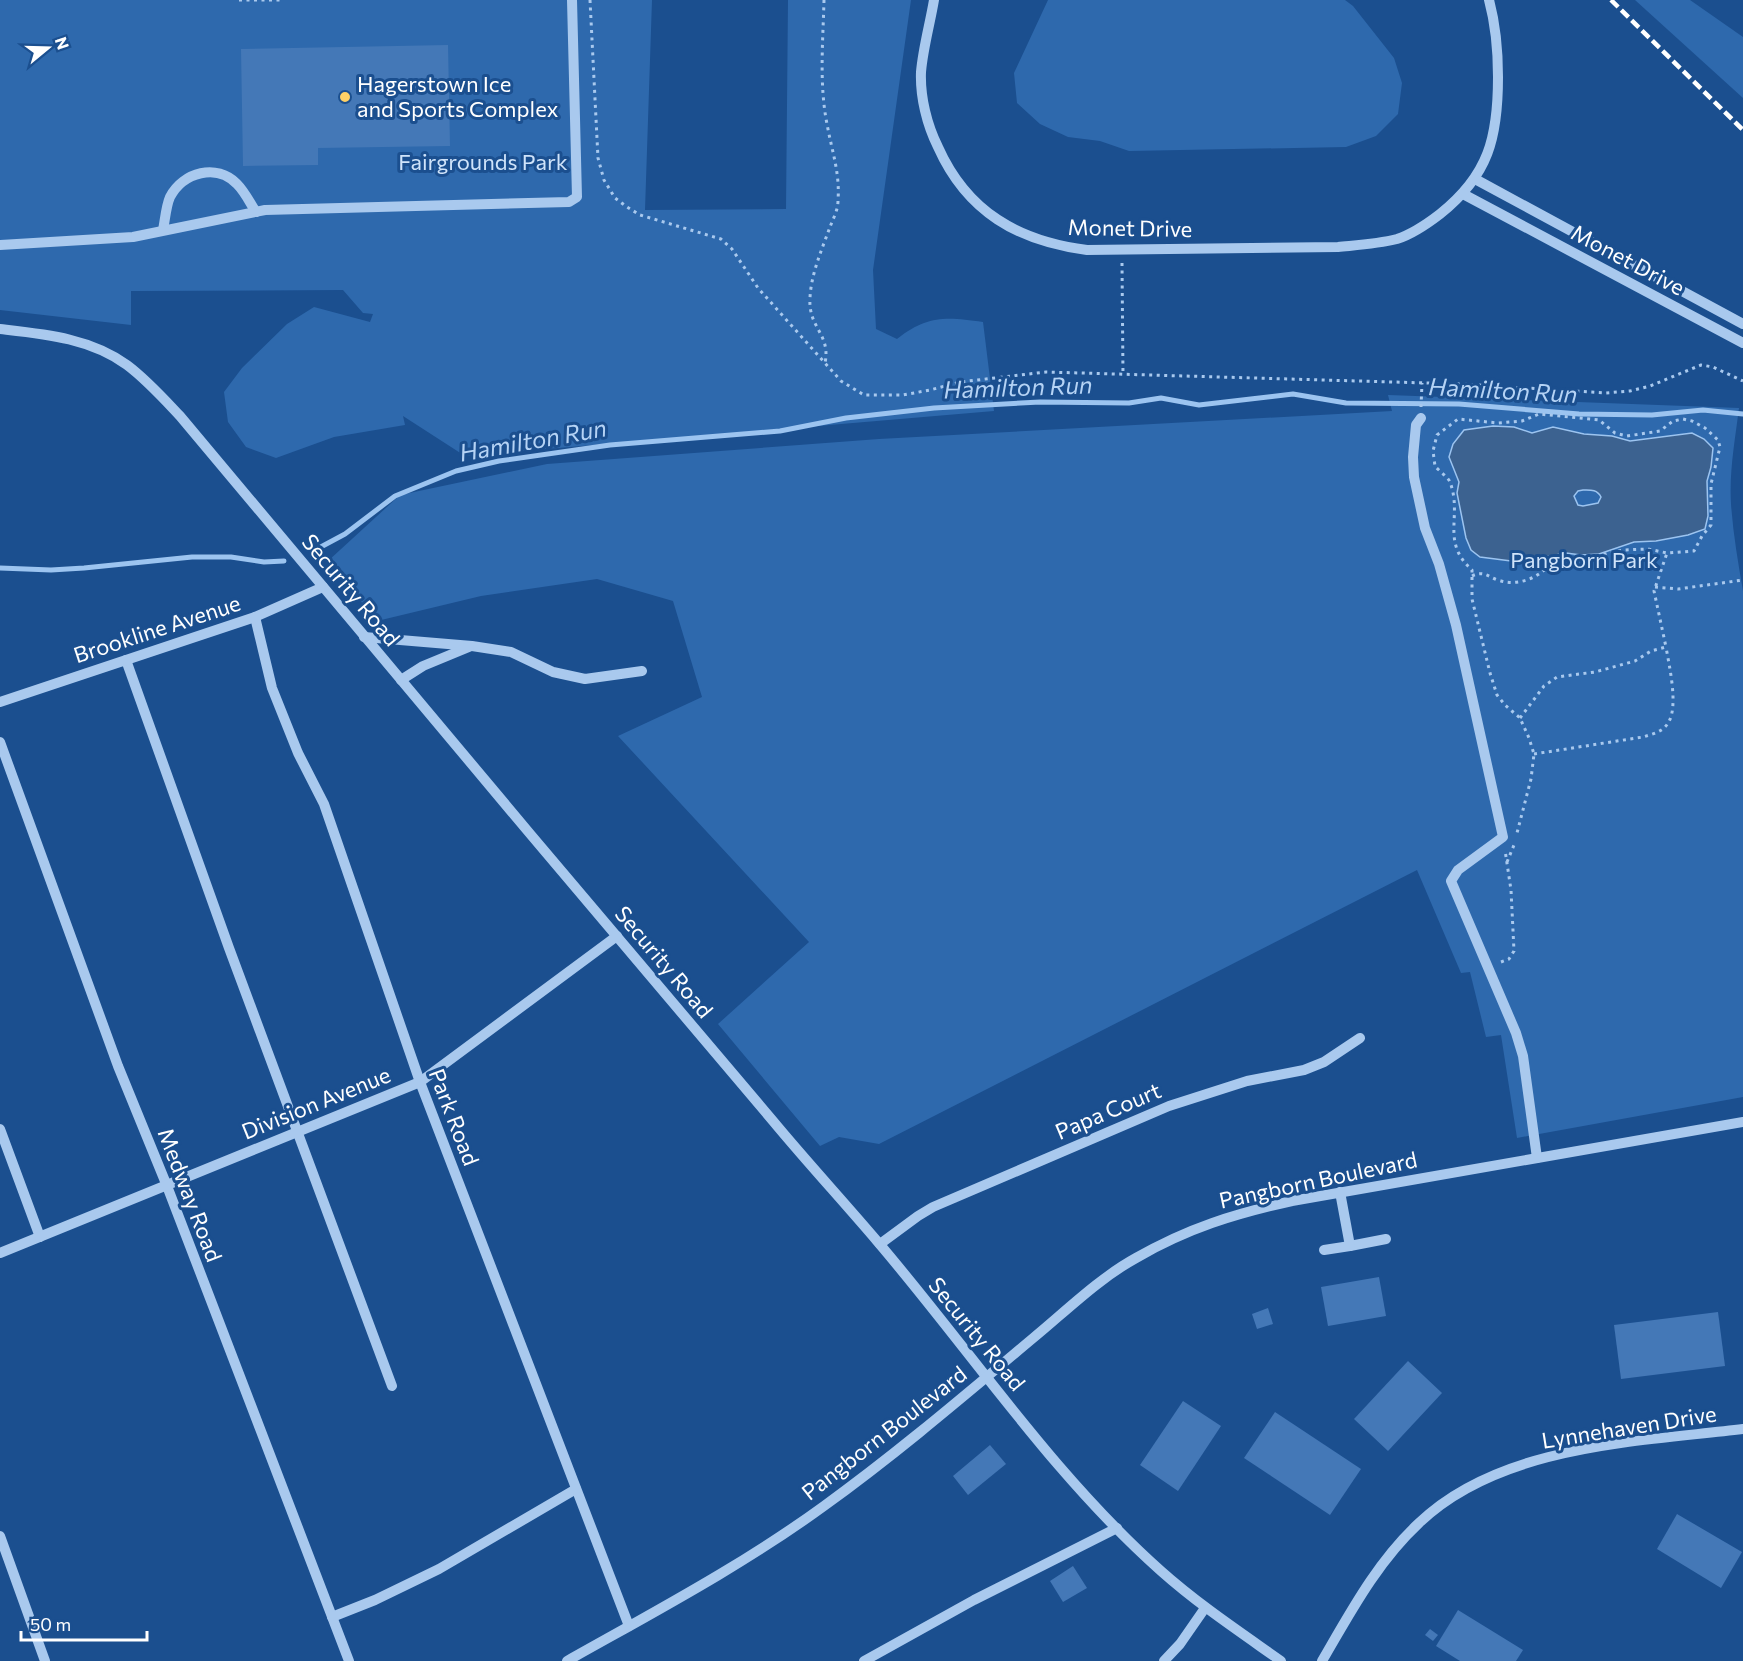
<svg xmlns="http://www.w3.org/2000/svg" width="1743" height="1661" font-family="Commissioner,sans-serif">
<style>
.green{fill:#2e69ad}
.water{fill:#3c6290;stroke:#9cc4f0;stroke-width:1.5;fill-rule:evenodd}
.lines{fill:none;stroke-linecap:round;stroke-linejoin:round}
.stream{stroke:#9cc4f0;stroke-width:5}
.building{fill:#4478b7}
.path{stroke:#a9c9ee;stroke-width:3;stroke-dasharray:3 4.5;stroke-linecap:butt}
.minor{stroke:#a9c9ee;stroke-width:10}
.rail{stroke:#fff;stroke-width:4.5;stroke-dasharray:10 4.5;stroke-linecap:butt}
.poi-dot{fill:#ffd166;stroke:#1b4f8f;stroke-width:2}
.labels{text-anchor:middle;stroke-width:6;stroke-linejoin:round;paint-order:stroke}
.poi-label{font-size:22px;fill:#fff;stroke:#1b4f8f;text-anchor:start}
.park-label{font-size:22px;fill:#cfe3fa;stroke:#1b4f8f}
.street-label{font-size:22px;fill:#fff;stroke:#1b4f8f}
.water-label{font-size:24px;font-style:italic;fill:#b5d3f5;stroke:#1b4f8f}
</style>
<rect width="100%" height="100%" fill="#1b4f8f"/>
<g class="green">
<path d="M0 0H652L645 210 786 209 788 0H911L873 270 876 329 897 339C928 315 946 317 983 322L994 411 465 456 403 416 405 425 334 437 276 458 246 447 228 422 224 392 242 368 287 324 314 307 370 322 373 314 363 313 343 290 131 291V325L0 310Z"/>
<polygon points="1048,0 1345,0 1353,6 1394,58 1402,83 1398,114 1376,136 1346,147 1129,151 1100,141 1068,137 1040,124 1017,103 1014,73"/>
<polygon points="1635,0 1690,0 1743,37 1743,98"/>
<path d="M1388 395 1739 408C1735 440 1729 472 1731 504 1733 533 1738 562 1743 591V1097L1517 1138 1501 1035 1486 1037 1470 972 1461 973 1417 870 879 1144 839 1137 820 1146 718 1024 809 942 618 736 702 697 673 601 597 579 481 596 377 621 328 561 400 495 547 464 879 439 1392 411Z"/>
</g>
<path class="water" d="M1493 426 1514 427 1532 433 1553 427 1584 434 1612 436 1630 441 1692 433 1704 439 1713 448 1711 467 1707 481 1708 516 1705 529 1688 535 1656 541 1634 542 1599 554 1581 555 1566 553 1519 562 1480 557 1471 550 1466 538 1457 493 1459 482 1449 457 1453 444 1464 430ZM1583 490C1590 490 1597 489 1601 497L1598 503 1583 506 1578 505 1574 496 1578 491Z"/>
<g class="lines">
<g class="stream">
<polyline points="317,549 345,534 395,496 456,471 499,461 610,445 780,431 846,418 934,408 1040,402 1129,403 1161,398 1199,405 1293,394 1346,403 1459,404 1579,414 1652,415 1703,410 1743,414"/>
<polyline points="0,568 51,570 84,568 192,557 231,557 264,562 284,561"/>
</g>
</g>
<g class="building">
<polygon points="448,45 450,146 318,148 318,165 243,166 241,49"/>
<polygon points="1379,1277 1386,1316 1328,1326 1321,1287"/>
<polygon points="1268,1308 1273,1324 1257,1329 1252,1314"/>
<polygon points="1718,1312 1725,1366 1621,1379 1614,1325"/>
<polygon points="1408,1361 1442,1393 1388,1451 1354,1419"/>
<polygon points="1183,1401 1221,1426 1178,1491 1140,1465"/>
<polygon points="1275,1412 1361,1469 1330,1515 1244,1458"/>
<polygon points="990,1445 1006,1464 968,1495 953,1476"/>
<polygon points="1677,1514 1742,1552 1721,1588 1657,1549"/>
<polygon points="1073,1566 1087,1588 1063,1602 1050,1581"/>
<polygon points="1458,1610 1523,1650 1516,1661 1460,1661 1436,1646"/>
<polygon points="1430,1629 1438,1635 1433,1641 1425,1635"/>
</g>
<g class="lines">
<g class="path">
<polyline points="239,0 280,0"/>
<polyline points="590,0 598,158 604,180 615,198 627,207 640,215 721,239 732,249 758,288 841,381 864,395 903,395 930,390 960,382 1046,372 1462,384 1606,393 1630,391 1650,386 1701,365 1713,367 1743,381"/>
<path d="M824 0C823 41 819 84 827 124 832 152 840 172 838 201 838 210 833 219 830 227 822 249 811 274 810 298 808 328 831 334 825 363"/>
<polyline points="1122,263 1123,375"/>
<polyline points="1421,407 1422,383"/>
<path d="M1472 576C1484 570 1488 577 1498 580 1521 588 1544 575 1556 557H1590L1624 550 1648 549 1667 553 1694 551 1702 536 1711 525V484L1720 447 1718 440 1705 428 1692 421 1683 419 1673 421 1660 431 1627 436 1615 433 1599 420 1539 414 1522 421 1498 423 1458 419 1437 435 1433 451 1435 466C1439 471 1448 477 1450 482 1463 517 1440 541 1472 570V599L1490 673 1497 695 1505 705 1520 718 1529 738 1534 754 1531 779 1517 833"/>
<polyline points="1655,587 1678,589 1743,580"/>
<polyline points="1520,718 1544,686 1557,677 1595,672 1635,661 1651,651 1666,647 1654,591 1667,553"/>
<path d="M1534 754 1643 737C1652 734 1663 732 1668 723 1679 707 1669 665 1666 647"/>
<polyline points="1507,862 1514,845"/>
<polyline points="1501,962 1509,959 1514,951 1511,890 1505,850"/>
</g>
<g class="minor">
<path d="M934 0C930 24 923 48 921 72 920 97 927 125 938 147 967 212 1018 241 1087 250L1338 247C1358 245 1377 244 1397 239 1413 234 1427 224 1440 214 1489 175 1498 137 1498 77 1498 50 1496 26 1489 0"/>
<polyline points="1475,179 1743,324"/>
<polyline points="1463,194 1743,343"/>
<path d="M163 230C165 220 166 206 170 197 183 172 217 163 237 184 245 192 250 203 256 212"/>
<polyline points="0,245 133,237 265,210 569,202 577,197 572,0"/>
<path d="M0 329C44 334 90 338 127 365 147 380 163 398 180 416 377 652 574 887 773 1121 807 1162 843 1201 877 1241 971 1351 1052 1474 1161 1571 1198 1604 1240 1632 1281 1661"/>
<polyline points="1421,418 1416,425 1413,457 1414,477 1425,528 1439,564 1456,625 1503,837 1458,870 1451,881 1516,1033 1523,1056 1537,1158"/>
<polyline points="255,617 272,688 298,753 324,804 420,1082 629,1626"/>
<polyline points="364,637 472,646 511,652 553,672 585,679 642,671"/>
<polyline points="126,660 229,948 392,1386"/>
<polyline points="401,680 423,666 469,647"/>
<polyline points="0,702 255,617 323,587"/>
<polyline points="0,742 118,1066 167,1186 349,1661"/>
<polyline points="0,1129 40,1237"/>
<polyline points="1340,1192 1350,1246 1386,1239"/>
<polyline points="880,1244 918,1216 933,1207 1169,1106 1247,1081 1304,1070 1324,1062 1360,1038"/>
<polyline points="1324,1250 1350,1246"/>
<polyline points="0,1253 420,1082 617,936"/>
<polyline points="0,1536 45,1661"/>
<polyline points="332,1617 375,1600 439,1569 576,1489"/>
<path d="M567 1661C654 1612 743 1565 824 1506 896 1454 964 1396 1032 1339 1065 1312 1098 1279 1136 1258 1188 1228 1234 1214 1292 1201L1743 1122"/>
<polyline points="864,1661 974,1600 1117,1528"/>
<polyline points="1164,1661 1180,1644 1205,1608"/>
<path d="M1322 1661C1350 1613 1377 1562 1419 1523 1500 1445 1637 1442 1743 1429"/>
</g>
<polyline class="rail" points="1611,0 1743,130"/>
</g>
<circle class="poi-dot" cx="345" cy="97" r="6"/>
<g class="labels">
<g class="poi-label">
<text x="357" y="92">Hagerstown Ice<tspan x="357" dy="25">and Sports Complex</tspan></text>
</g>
<g class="park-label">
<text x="483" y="170">Fairgrounds Park</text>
<text x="1584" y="568">Pangborn Park</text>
</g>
<g class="street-label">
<text transform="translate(1130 228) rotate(1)" y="8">Monet Drive</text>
<text transform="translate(1628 260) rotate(28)" y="8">Monet Drive</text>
<text transform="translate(351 590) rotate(50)" y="8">Security Road</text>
<text transform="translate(157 629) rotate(-18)" y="8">Brookline Avenue</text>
<text transform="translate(664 962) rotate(50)" y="8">Security Road</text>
<text transform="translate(316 1103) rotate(-22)" y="8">Division Avenue</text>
<text transform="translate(1108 1111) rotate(-23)" y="8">Papa Court</text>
<text transform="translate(454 1117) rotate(69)" y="8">Park Road</text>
<text transform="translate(1318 1180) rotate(-12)" y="8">Pangborn Boulevard</text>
<text transform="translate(190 1195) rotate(69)" y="8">Medway Road</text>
<text transform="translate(977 1334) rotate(51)" y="8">Security Road</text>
<text transform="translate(1629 1427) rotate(-9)" y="8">Lynnehaven Drive</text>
<text transform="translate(884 1433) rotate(-38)" y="8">Pangborn Boulevard</text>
</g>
<g class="water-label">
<text transform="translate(1018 388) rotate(-2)" y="8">Hamilton Run</text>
<text transform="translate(1503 391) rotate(3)" y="8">Hamilton Run</text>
<text transform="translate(533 441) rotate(-10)" y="8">Hamilton Run</text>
</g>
</g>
<g transform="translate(48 48) rotate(71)" stroke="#1b4f8f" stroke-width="4.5" paint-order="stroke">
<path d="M0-4.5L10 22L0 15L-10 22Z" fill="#ffffff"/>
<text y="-9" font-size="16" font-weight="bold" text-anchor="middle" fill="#ffffff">N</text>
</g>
<path d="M21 1631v9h126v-9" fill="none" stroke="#ffffff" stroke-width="3"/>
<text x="30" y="1631" font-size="18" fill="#ffffff" stroke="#1b4f8f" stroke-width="4.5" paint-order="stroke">50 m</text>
</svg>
